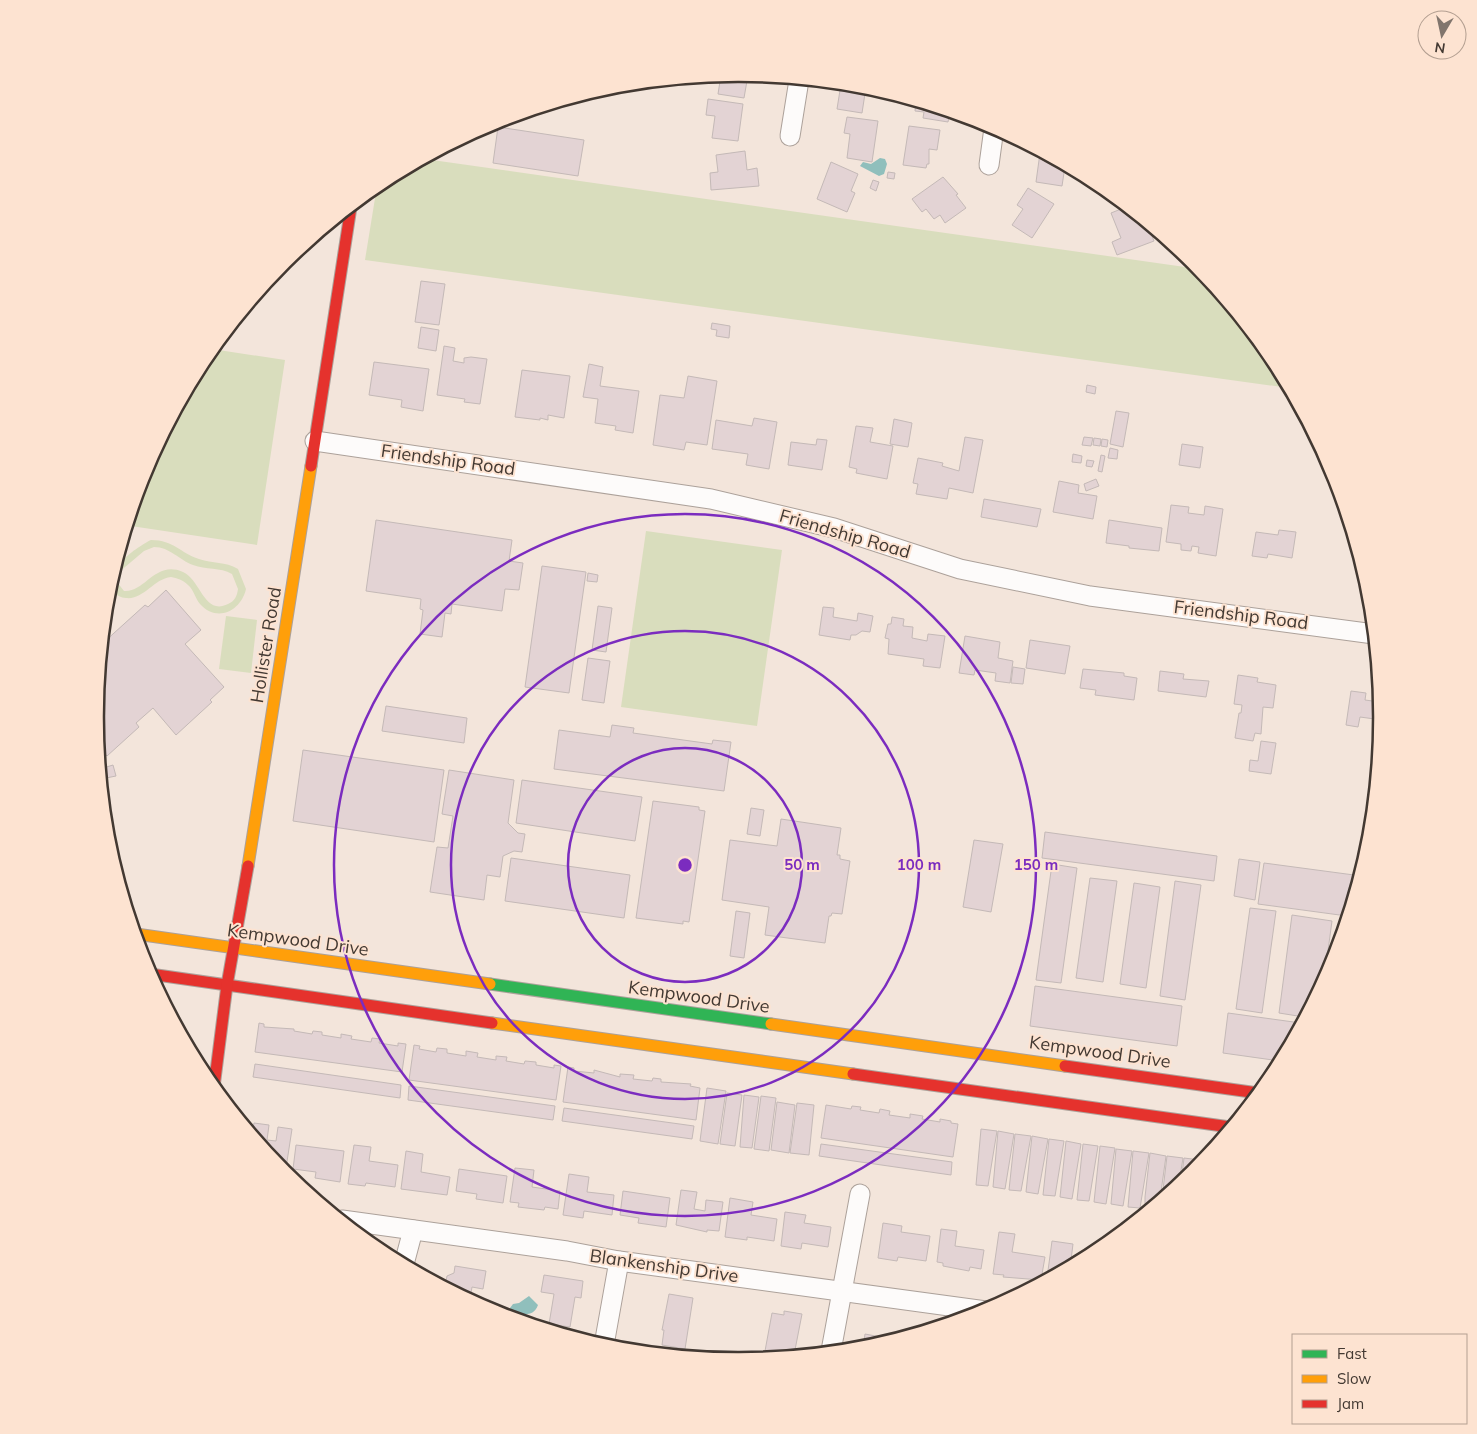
<svg xmlns="http://www.w3.org/2000/svg" width="1477" height="1434" font-family="Mulish,sans-serif">
<style>
.green{fill:#d9ddbd;fill-rule:evenodd}
.water{fill:#90bfbc}
.building{fill:#e3d3d4;stroke:#c4b9b7}
.lines{fill:none;stroke-linecap:round;stroke-linejoin:round}
.street-casing{stroke:#aca19a;stroke-width:21}
.fast-casing{stroke:#aca19a;stroke-width:13}
.slow-casing{stroke:#aca19a;stroke-width:13}
.jam-casing{stroke:#aca19a;stroke-width:13}
.street{stroke:#fdfbfa;stroke-width:19}
.fast{stroke:#30b455;stroke-width:11}
.slow{stroke:#ff9f0a;stroke-width:11}
.jam{stroke:#e5322d;stroke-width:11}
.ring{fill:none;stroke:#7b2cbf;stroke-width:2.5}
.labels{text-anchor:middle;stroke-width:4;stroke-linejoin:round;paint-order:stroke}
.street-label{font-size:18px;fill:#433932;stroke:#fde3d1}
.rim{fill:none;stroke:#433932;stroke-width:2.5}
.centre{fill:#7b2cbf;stroke:#fde3d1;stroke-width:2.5}
.ring-label{font-size:15px;text-anchor:middle;font-weight:bold;fill:#7b2cbf;stroke:#fde3d1;stroke-width:4;stroke-linejoin:round;paint-order:stroke}
</style>
<rect width="100%" height="100%" fill="#f3e5db"/>
<g class="green">
<polygon points="425,159 1199,269 1273,360 1289,388 365,260 377,186"/>
<polygon points="212,349 285,360 257,545 131,526 135,501 144,471 204,359"/>
<polygon points="646,531 782,550 757,726 621,707"/>
<path d="M151 540C174 540 180 553 199 559 213 564 225 561 238 569L246 589C241 611 217 623 200 604 195 598 194 590 188 585 183 580 177 578 171 577 153 579 144 600 126 598 121 598 116 595 113 591 99 573 138 546 151 540ZM154 547C170 547 179 560 193 565 206 570 220 567 232 574L238 589C237 596 235 601 228 604 204 616 201 580 183 572 155 560 145 593 124 591L117 582 118 573 144 551Z"/>
<polygon points="226,616 257,620 251,673 219,669"/>
</g>
<g class="water">
<polygon points="880,158 885,159 887,164 884,174 879,176 860,166 863,162 871,164"/>
<path d="M529 1296 538 1305C533 1318 524 1313 514 1314L510 1308 513 1304 519 1303Z"/>
</g>
<g class="building">
<polygon points="738,74 748,75 744,98 718,94 721,75"/>
<polygon points="834,83 866,87 862,113 837,109 841,84"/>
<polygon points="708,99 743,104 738,141 712,138 715,116 706,115"/>
<polygon points="916,102 950,112 948,122 923,118 924,112 915,111"/>
<polygon points="847,117 878,121 872,162 847,158 850,134 844,133"/>
<polygon points="909,126 940,130 937,150 929,149 929,164 927,164 926,168 903,165"/>
<polygon points="498,127 584,140 578,176 493,163"/>
<polygon points="745,151 747,170 757,168 759,186 711,190 710,173 718,172 716,155"/>
<polygon points="1040,153 1065,166 1062,186 1036,182"/>
<polygon points="831,162 858,174 851,191 855,193 847,212 817,199"/>
<polygon points="888,172 895,173 894,179 887,178"/>
<polygon points="943,177 958,194 956,195 966,208 945,223 940,215 934,219 926,209 922,212 912,199"/>
<polygon points="873,180 879,182 876,191 870,188"/>
<polygon points="1028,188 1054,204 1032,238 1012,225 1023,209 1017,205"/>
<polygon points="1126,207 1147,224 1154,241 1117,255 1112,242 1121,238 1111,213"/>
<polygon points="421,281 445,284 439,325 415,322"/>
<polygon points="712,323 730,326 729,338 716,336 717,330 711,329"/>
<polygon points="421,327 439,330 436,351 418,348"/>
<polygon points="444,346 455,348 453,361 464,363 464,358 471,357 487,359 480,404 464,402 465,399 437,395"/>
<polygon points="374,362 429,369 423,411 401,407 402,400 369,395"/>
<polygon points="589,364 603,367 600,386 639,391 633,433 615,430 616,426 595,423 598,399 583,397"/>
<polygon points="522,370 570,376 564,418 548,415 548,420 540,418 540,420 515,417"/>
<polygon points="688,376 717,381 707,445 686,442 684,450 653,445 660,395 684,398"/>
<polygon points="1087,385 1096,387 1095,394 1086,392"/>
<polygon points="1116,411 1129,413 1123,447 1110,444"/>
<polygon points="754,418 777,422 769,469 746,465 748,454 712,449 716,420 752,426"/>
<polygon points="894,419 912,423 908,447 890,444"/>
<polygon points="856,426 873,428 870,442 893,446 887,479 856,473 857,469 849,467"/>
<polygon points="965,437 983,440 973,493 949,488 947,499 916,494 918,484 913,483 918,458 943,463 942,466 959,471"/>
<polygon points="1084,437 1093,438 1091,446 1082,445"/>
<polygon points="1094,438 1101,439 1100,446 1093,445"/>
<polygon points="817,439 827,440 822,470 788,465 791,442 816,445"/>
<polygon points="1102,439 1108,440 1107,447 1101,446"/>
<polygon points="1182,444 1203,447 1200,468 1179,465"/>
<polygon points="1110,448 1118,450 1117,459 1108,458"/>
<polygon points="1073,454 1082,456 1081,463 1072,462"/>
<polygon points="1101,455 1105,456 1102,472 1098,471"/>
<polygon points="1087,460 1094,461 1092,467 1086,466"/>
<polygon points="1096,479 1099,486 1086,491 1084,484"/>
<polygon points="1059,481 1079,485 1078,493 1097,496 1093,519 1053,512"/>
<polygon points="984,499 1041,509 1037,527 981,517"/>
<polygon points="1171,505 1189,507 1188,513 1204,515 1205,506 1223,509 1216,556 1198,553 1199,547 1192,546 1191,551 1181,550 1181,544 1166,542"/>
<polygon points="376,520 512,540 509,561 523,563 519,590 505,589 502,611 452,604 451,614 445,613 442,637 420,634 423,610 420,609 421,599 366,591"/>
<polygon points="1109,520 1162,528 1159,551 1129,548 1129,546 1106,543"/>
<polygon points="1279,530 1296,532 1292,558 1268,554 1267,558 1252,556 1256,532 1278,535"/>
<polygon points="542,566 586,572 569,693 525,687"/>
<polygon points="588,573 598,575 597,582 587,581"/>
<polygon points="166,590 201,630 185,644 224,687 210,700 212,702 176,735 153,708 136,723 139,727 107,756 98,747 95,717 103,643 145,605 148,607"/>
<polygon points="598,606 612,608 606,652 592,650"/>
<polygon points="823,607 834,608 833,617 857,621 858,613 873,616 870,632 862,631 856,635 851,635 850,640 819,635"/>
<polygon points="892,617 904,619 903,626 913,627 912,638 927,641 928,634 945,636 940,668 923,666 924,659 888,654 889,639 885,638 888,624 891,624"/>
<polygon points="965,636 1000,642 998,658 1013,661 1010,683 995,681 996,673 975,670 974,675 959,673"/>
<polygon points="1030,640 1070,646 1065,674 1026,668"/>
<polygon points="588,658 610,661 604,703 582,700"/>
<polygon points="1013,667 1025,669 1023,684 1011,683"/>
<polygon points="1083,669 1124,673 1124,676 1137,678 1134,700 1095,695 1096,690 1080,688"/>
<polygon points="1160,671 1184,674 1183,679 1209,681 1206,697 1158,691"/>
<polygon points="1238,675 1258,678 1257,682 1276,685 1273,708 1263,707 1261,734 1255,733 1253,741 1235,738 1239,713 1241,713 1242,705 1234,704"/>
<polygon points="1351,691 1366,693 1365,700 1380,702 1382,720 1360,717 1358,727 1346,725"/>
<polygon points="386,706 467,718 464,743 382,731"/>
<polygon points="612,725 634,728 633,733 712,744 713,740 731,742 724,791 554,769 559,730 610,737"/>
<polygon points="1261,741 1276,743 1271,774 1249,771 1250,760 1258,761"/>
<polygon points="303,750 444,770 434,842 293,821"/>
<polygon points="113,765 116,776 101,779 100,769"/>
<polygon points="449,770 514,780 508,823 518,833 525,834 522,852 514,851 503,856 500,877 487,875 484,900 430,892 437,847 448,848 453,816 442,814"/>
<polygon points="522,780 642,797 635,841 516,823"/>
<polygon points="653,801 699,807 699,810 705,811 689,922 683,921 683,924 636,918"/>
<polygon points="751,808 764,810 760,836 747,834"/>
<polygon points="781,819 841,828 837,855 840,855 840,859 850,861 842,914 832,913 831,916 829,916 825,943 765,935 769,907 722,900 730,840 777,846"/>
<polygon points="1045,832 1217,856 1214,881 1042,858"/>
<polygon points="974,840 1003,844 991,912 963,907"/>
<polygon points="511,858 630,875 624,918 505,901"/>
<polygon points="1239,859 1260,862 1255,900 1234,896"/>
<polygon points="1264,863 1354,875 1347,916 1258,904"/>
<polygon points="1052,864 1077,868 1061,983 1036,980"/>
<polygon points="1090,878 1117,881 1103,982 1076,978"/>
<polygon points="1175,881 1201,885 1185,1000 1160,996"/>
<polygon points="1134,883 1160,887 1146,988 1120,984"/>
<polygon points="1250,908 1276,911 1262,1013 1236,1009"/>
<polygon points="736,911 750,913 744,958 730,956"/>
<polygon points="1292,915 1332,921 1324,980 1304,1017 1279,1013"/>
<polygon points="1035,986 1182,1006 1177,1046 1030,1026"/>
<polygon points="1228,1013 1301,1023 1280,1061 1223,1053"/>
<polygon points="259,1023 264,1024 264,1027 294,1029 294,1031 312,1034 313,1031 322,1032 322,1035 341,1038 341,1034 352,1036 351,1039 371,1042 372,1038 380,1039 379,1043 398,1046 398,1043 406,1044 402,1072 255,1052"/>
<polygon points="414,1045 420,1046 419,1049 436,1052 437,1048 447,1049 447,1053 466,1056 466,1051 478,1053 477,1057 496,1060 496,1056 507,1057 506,1061 524,1064 525,1061 536,1062 536,1065 554,1068 554,1065 561,1066 556,1100 409,1080"/>
<polygon points="255,1064 401,1085 400,1098 253,1077"/>
<polygon points="568,1067 574,1068 574,1071 594,1073 594,1070 620,1077 620,1074 634,1075 633,1079 652,1081 653,1078 661,1079 661,1082 691,1084 690,1086 700,1088 696,1120 563,1102"/>
<polygon points="409,1086 555,1106 553,1120 408,1100"/>
<polygon points="707,1088 726,1091 718,1144 700,1141"/>
<polygon points="727,1093 742,1095 735,1146 720,1144"/>
<polygon points="744,1095 759,1097 752,1148 740,1147"/>
<polygon points="761,1096 776,1098 769,1151 754,1149"/>
<polygon points="777,1102 795,1105 789,1153 771,1150"/>
<polygon points="797,1103 814,1105 809,1155 790,1153"/>
<polygon points="826,1105 851,1109 852,1106 861,1107 860,1110 879,1113 880,1109 890,1111 889,1115 910,1118 910,1114 923,1116 922,1119 940,1122 940,1119 951,1121 951,1123 958,1124 953,1157 821,1138"/>
<polygon points="564,1108 694,1126 692,1139 562,1121"/>
<polygon points="254,1123 269,1125 267,1140 276,1141 278,1127 292,1129 286,1168 280,1167 252,1134"/>
<polygon points="981,1129 997,1131 988,1186 976,1185"/>
<polygon points="998,1131 1014,1134 1005,1189 993,1187"/>
<polygon points="1015,1134 1031,1136 1021,1191 1009,1190"/>
<polygon points="1032,1136 1048,1139 1038,1194 1026,1192"/>
<polygon points="1049,1139 1064,1141 1055,1196 1043,1195"/>
<polygon points="1066,1141 1081,1144 1072,1199 1060,1197"/>
<polygon points="821,1144 952,1162 951,1175 819,1156"/>
<polygon points="1083,1144 1098,1146 1089,1201 1077,1200"/>
<polygon points="296,1145 344,1151 340,1182 315,1178 316,1172 293,1169"/>
<polygon points="354,1145 371,1147 369,1161 398,1165 395,1187 366,1183 365,1186 348,1184"/>
<polygon points="1100,1146 1115,1148 1106,1204 1094,1202"/>
<polygon points="1116,1149 1132,1151 1123,1206 1111,1204"/>
<polygon points="406,1151 423,1154 421,1172 450,1177 447,1195 401,1189"/>
<polygon points="1133,1151 1149,1153 1140,1208 1128,1207"/>
<polygon points="1150,1153 1166,1156 1160,1199 1147,1210 1145,1209 1145,1197"/>
<polygon points="1167,1156 1183,1158 1179,1183 1162,1198"/>
<polygon points="1184,1158 1200,1160 1193,1172 1181,1182"/>
<polygon points="515,1168 534,1170 532,1187 560,1191 558,1209 545,1207 544,1210 518,1207 519,1203 510,1202"/>
<polygon points="459,1169 507,1176 503,1203 476,1199 477,1194 456,1191"/>
<polygon points="569,1174 589,1177 587,1192 614,1195 612,1215 584,1211 583,1218 563,1215"/>
<polygon points="681,1190 697,1192 694,1209 705,1211 706,1200 723,1202 719,1231 707,1230 707,1232 676,1225"/>
<polygon points="623,1191 670,1198 666,1227 638,1223 639,1218 620,1215"/>
<polygon points="730,1198 753,1202 751,1215 777,1219 774,1241 747,1237 747,1240 725,1237"/>
<polygon points="785,1212 806,1215 804,1223 831,1227 828,1247 802,1243 801,1249 781,1246"/>
<polygon points="883,1223 902,1226 901,1232 930,1236 926,1261 898,1257 897,1261 878,1258"/>
<polygon points="941,1229 957,1231 955,1246 984,1250 981,1269 970,1267 969,1271 943,1266 943,1263 937,1262"/>
<polygon points="999,1232 1015,1234 1012,1252 1045,1257 1041,1280 1003,1277 1004,1275 993,1274"/>
<polygon points="1052,1241 1073,1244 1071,1260 1078,1261 1047,1278"/>
<polygon points="455,1266 486,1271 483,1289 472,1287 470,1299 445,1286 447,1276 454,1273"/>
<polygon points="544,1275 583,1281 581,1298 575,1297 570,1327 549,1324 554,1294 541,1292"/>
<polygon points="669,1294 693,1298 685,1349 662,1345 664,1330 662,1330"/>
<polygon points="784,1311 802,1314 794,1355 776,1357 777,1353 765,1351 772,1313 784,1315"/>
<polygon points="865,1334 886,1338 885,1341 863,1348"/>
</g>
<g class="lines">
<defs>
<g id="street">
<polyline points="790,136 799,80"/>
<polyline points="989,165 994,128"/>
<polyline points="315,441 711,499 834,528 960,569 1090,596 1374,634"/>
<polyline points="342,1220 567,1251 619,1261 986,1311"/>
<polyline points="404,1264 413,1230"/>
<polyline points="604,1345 619,1261"/>
<polyline points="831,1351 860,1194"/>
</g>
<polyline id="fast" points="490,984 771,1024"/>
<g id="slow">
<polyline points="248,866 311,466"/>
<polyline points="136,934 490,984"/>
<polyline points="492,1023 853,1074"/>
<polyline points="771,1024 1065,1066"/>
</g>
<g id="jam">
<polyline points="311,466 351,207"/>
<polyline points="150,974 492,1023"/>
<polyline points="1065,1066 1258,1093"/>
<polyline points="853,1074 1230,1127"/>
<polyline points="214,1087 227,985 248,866"/>
</g>
</defs>
<use href="#street" class="street-casing"/>
<use href="#fast" class="fast-casing"/>
<use href="#slow" class="slow-casing"/>
<use href="#jam" class="jam-casing"/>
<use href="#street" class="street"/>
<use href="#fast" class="fast"/>
<use href="#slow" class="slow"/>
<use href="#jam" class="jam"/>
</g>
<g class="ring">
<circle cx="685" cy="865" r="117"/>
<circle cx="685" cy="865" r="234"/>
<circle cx="685" cy="865" r="351"/>
</g>
<g class="labels">
<g class="street-label">
<text transform="translate(448 460) rotate(8)" y="6">Friendship Road</text>
<text transform="translate(845 534) rotate(16)" y="6">Friendship Road</text>
<text transform="translate(1241 615) rotate(7)" y="6">Friendship Road</text>
<text transform="translate(266 645) rotate(-81)" y="6">Hollister Road</text>
<text transform="translate(298 940) rotate(8)" y="6">Kempwood Drive</text>
<text transform="translate(699 997) rotate(8)" y="6">Kempwood Drive</text>
<text transform="translate(1100 1052) rotate(8)" y="6">Kempwood Drive</text>
<text transform="translate(664 1266) rotate(8)" y="6">Blankenship Drive</text>
</g>
</g>
<path d="M0 0H1477V1434H0ZM738 82H739A634 634 0 0 1 1373 716V718A634 634 0 0 1 739 1352H738A634 634 0 0 1 104 718V716A634 634 0 0 1 738 82Z" fill="#fde3d1" fill-rule="evenodd"/>
<path class="rim" d="M738 82H739A634 634 0 0 1 1373 716V718A634 634 0 0 1 739 1352H738A634 634 0 0 1 104 718V716A634 634 0 0 1 738 82Z"/>
<circle cx="685" cy="865" r="8" class="centre"/>
<g class="ring-label">
<text x="802" y="870">50 m</text>
<text x="919" y="870">100 m</text>
<text x="1036" y="870">150 m</text>
</g>
<rect x="1292" y="1334" width="175" height="90" fill="#fde3d1" stroke="#b39f91"/>
<rect x="1302" y="1350" width="25" height="8" fill="#30b455" stroke="#b39f91"/>
<text x="1337" y="1359" font-size="15" fill="#433932">Fast</text>
<rect x="1302" y="1375" width="25" height="8" fill="#ff9f0a" stroke="#b39f91"/>
<text x="1337" y="1384" font-size="15" fill="#433932">Slow</text>
<rect x="1302" y="1400" width="25" height="8" fill="#e5322d" stroke="#b39f91"/>
<text x="1337" y="1409" font-size="15" fill="#433932">Jam</text>
<g transform="translate(1442 35) rotate(189)"><circle r="24" fill="#fde3d1" stroke="#b39f91"/>
<path d="M0-4L9 19L0 12L-9 19Z" fill="#81756d"/>
<text y="-8" font-size="14" font-weight="bold" text-anchor="middle" fill="#433932">N</text>
</g>
</svg>
